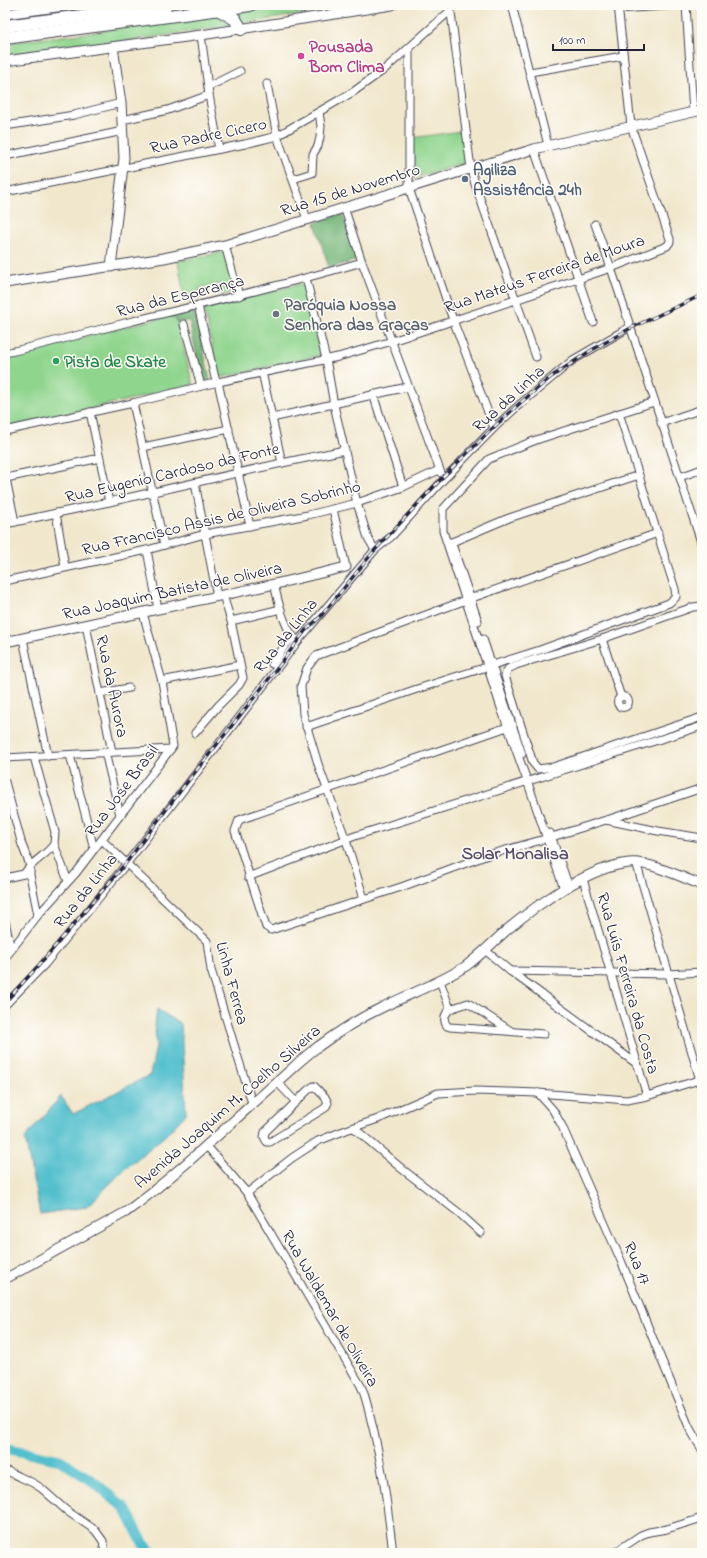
<svg xmlns="http://www.w3.org/2000/svg" width="707" height="1558" font-family="'Indie Flower',sans-serif">
<style>
.green{fill:#90d58e;stroke:#597c64}
.forest{fill:#74b679;stroke:#4b6c5a}
.water{fill:#53bfcd;stroke:#3a7084}
.lines{fill:none;stroke-linecap:round;stroke-linejoin:round}
.river{stroke:#53bfcd;stroke-width:11}
.street-casing{stroke:#414051;stroke-width:9}
.secondary-casing{stroke:#414051;stroke-width:11}
.highway-casing{stroke:#414051;stroke-width:14}
.street{stroke:#fff;stroke-width:7}
.secondary{stroke:#fff;stroke-width:9}
.highway{stroke:#fff;stroke-width:12}
.rail-casing{stroke:#22223b;stroke-width:3.5}
.rail{stroke:#fdfcf7;stroke-width:2;stroke-dasharray:6;stroke-linecap:butt}
.hotel-dot{fill:#d1479c;stroke:#fdfcf7;stroke-width:1.5}
.service-dot{fill:#5c6f8a;stroke:#fdfcf7;stroke-width:1.5}
.worship-dot{fill:#6b7280;stroke:#fdfcf7;stroke-width:1.5}
.leisure-dot{fill:#2e9e5b;stroke:#fdfcf7;stroke-width:1.5}
.labels{text-anchor:middle;stroke-width:3;stroke-linejoin:round;paint-order:stroke}
.hotel-label{font-size:17px;font-weight:bold;fill:#b23c85;stroke:#fdfcf7;text-anchor:start}
.street-label{font-size:17px;fill:#22223b;stroke:#fdfcf7}
.service-label{font-size:17px;font-weight:bold;fill:#4e5e75;stroke:#fdfcf7;text-anchor:start}
.worship-label{font-size:17px;font-weight:bold;fill:#5b616d;stroke:#fdfcf7;text-anchor:start}
.leisure-label{font-size:17px;font-weight:bold;fill:#27864d;stroke:#fdfcf7;text-anchor:start}
.neighbourhood-label{font-size:18px;font-weight:bold;fill:#5a4e6a;stroke:#fdfcf7}
</style>
<rect width="100%" height="100%" fill="#fdfcf7"/>
<filter id="ink" filterUnits="userSpaceOnUse"><feTurbulence type="fractalNoise" baseFrequency=".025" numOctaves="2"/><feDisplacementMap in="SourceGraphic" scale="8" xChannelSelector="R" yChannelSelector="G"/><feConvolveMatrix kernelMatrix="1 2 1 2 8 2 1 2 1" color-interpolation-filters="sRGB"/></filter>
<filter id="wash" filterUnits="userSpaceOnUse"><feTurbulence type="fractalNoise" baseFrequency=".012" numOctaves="4" result="noise"/><feDisplacementMap in="SourceGraphic" scale="16" xChannelSelector="R" yChannelSelector="G"/><feGaussianBlur stdDeviation="0.9" result="paint"/><feColorMatrix in="noise" values="0 0 0 0 0 0 0 0 0 0 0 0 0 0 0 0 0 1.4 0 .05"/><feComposite in="paint" operator="in"/></filter>
<g filter="url(#wash)">
<rect width="100%" height="100%" fill="#f1e7cc"/>
<g class="green">
<polygon points="289,5 361,5 121,42 5,55 5,43 80,34"/>
<polygon points="461,131 468,161 466,163 413,178 412,138"/>
<polygon points="225,252 236,292 222,295 219,284 199,288 201,298 185,302 178,261"/>
<polygon points="304,283 321,355 219,378 204,308"/>
<polygon points="169,316 176,319 193,385 5,428 5,356"/>
</g>
<g class="forest">
<polygon points="342,213 357,260 329,268 315,223"/>
<polygon points="192,310 196,316 210,380 209,382 205,382 202,379 189,321 186,321 177,323 176,319 169,316"/>
</g>
<polygon class="water" points="157,1009 181,1024 186,1114 168,1133 125,1169 87,1207 40,1214 25,1138 61,1096 73,1114 150,1075 156,1046 155,1026"/>
<g class="lines">
<polyline class="river" points="5,1448 60,1460 91,1480 125,1508 143,1543 152,1553"/>
</g>
</g>
<g filter="url(#ink)">
<g class="lines">
<defs>
<g id="street">
<polyline points="450,5 471,169 475,184 536,357"/>
<polyline points="512,5 548,145"/>
<polyline points="686,5 693,112"/>
<polyline points="618,9 680,5"/>
<polyline points="201,35 209,95 219,149"/>
<polyline points="409,49 409,188 453,320 494,428"/>
<polyline points="530,72 623,56"/>
<polyline points="267,84 277,136 307,219"/>
<polyline points="208,87 240,71"/>
<polyline points="122,120 168,110 209,95"/>
<polyline points="5,126 74,115 121,103"/>
<polyline points="534,149 593,322"/>
<polyline points="5,156 123,131"/>
<polyline points="293,179 312,173 313,154 318,146 320,137 321,126 319,112"/>
<polyline points="5,192 245,144 277,136 353,92 385,69 451,10"/>
<polyline points="344,207 362,262 441,473"/>
<polyline points="595,224 611,268 702,545"/>
<polyline points="225,245 239,296"/>
<polyline points="306,278 326,359 334,405 357,503 368,538 375,550"/>
<polyline points="198,306 216,382"/>
<polyline points="184,324 201,386"/>
<path d="M5 353C47 344 88 332 129 322 207 303 285 285 362 262"/>
<polyline points="262,372 282,463"/>
<polyline points="218,382 250,526"/>
<polyline points="373,394 403,487"/>
<polyline points="133,403 164,545"/>
<polyline points="90,412 109,502"/>
<polyline points="272,418 407,387"/>
<polyline points="661,423 702,409"/>
<polyline points="5,431 133,403 218,382 338,357 392,341 611,268 667,246 670,242 670,239 631,126 618,5"/>
<polyline points="143,447 229,429"/>
<polyline points="5,474 15,522"/>
<polyline points="680,477 702,469"/>
<polyline points="6,478 100,458"/>
<polyline points="195,483 217,596"/>
<polyline points="333,509 346,567"/>
<polyline points="56,513 65,567"/>
<polyline points="5,524 109,502 282,463 345,450"/>
<polyline points="447,542 452,542 509,518 639,475"/>
<polyline points="452,544 478,621"/>
<polyline points="147,550 158,609"/>
<polyline points="5,581 147,550 205,534 308,515 357,503 403,487 439,470"/>
<path d="M274 584C278 600 284 631 298 641"/>
<polyline points="702,606 693,607 602,639 516,665 508,669 505,676 533,763 538,769 553,767 702,717"/>
<polyline points="231,621 281,609"/>
<polyline points="86,625 112,752"/>
<polyline points="23,639 48,756"/>
<polyline points="483,639 522,754"/>
<polyline points="602,639 621,697"/>
<polyline points="272,664 286,644 293,637"/>
<polyline points="162,681 240,665"/>
<polyline points="100,693 129,688"/>
<circle cx="623" cy="702" r="5.5"/>
<polyline points="513,725 239,820 235,831 266,927 271,930 404,886 488,855 552,837 606,820 658,831 702,838"/>
<polyline points="306,727 414,690 540,650 669,603 676,597 675,589 619,413"/>
<polyline points="195,733 218,706 239,685 243,678 231,621 223,595"/>
<polyline points="105,752 120,815"/>
<polyline points="70,755 94,849"/>
<polyline points="34,757 55,832 54,844 68,881"/>
<polyline points="5,758 171,749"/>
<polyline points="5,782 22,845 30,865 30,875 38,915"/>
<polyline points="607,820 702,788"/>
<polyline points="550,833 569,887"/>
<polyline points="102,840 207,941 211,970 252,1103"/>
<polyline points="636,862 700,1080"/>
<polyline points="248,877 355,836 702,726"/>
<path d="M5 878 24 874C33 860 46 856 54 844"/>
<polyline points="583,879 647,1096"/>
<polyline points="564,889 530,789 501,708 443,531 443,509 489,459 536,440 654,402"/>
<polyline points="364,899 346,840 319,767 303,714 301,686 307,668 316,656 466,600 658,533"/>
<polyline points="5,921 11,950"/>
<polyline points="485,950 510,971 637,1064"/>
<polyline points="5,958 38,915 76,873 173,746 162,681 143,613"/>
<polyline points="510,971 668,974 702,972"/>
<path d="M440 981 450 1009C445 1014 442 1019 447 1026L450 1027 544 1034"/>
<polyline points="5,1005 45,964 127,863 298,641 375,550 392,536 444,479 494,428 519,405 573,360 630,327"/>
<polyline points="450,1009 468,1003 511,1031"/>
<polyline points="277,1082 296,1102 265,1132 264,1137 267,1142 270,1142 325,1108 328,1103 325,1097 314,1086 308,1090 296,1102"/>
<polyline points="538,1093 553,1110 562,1126 622,1263 689,1427 702,1450"/>
<polyline points="354,1128 402,1169 458,1212 481,1233"/>
<path d="M206 1145 247 1193 361 1386C367 1399 369 1414 373 1428 383 1469 388 1511 393 1553"/>
<polyline points="247,1193 292,1158 318,1141 346,1130 378,1119 438,1093 476,1091 538,1093 627,1100 647,1096 702,1079"/>
<polyline points="5,1470 33,1483 41,1488 67,1511 95,1530 103,1541 105,1553"/>
<polyline points="614,1553 641,1535 649,1532 667,1529 702,1518"/>
</g>
<g id="secondary">
<polyline points="5,14 72,5"/>
<polyline points="5,61 201,35 392,5"/>
<polyline points="111,267 124,158 121,103 113,47"/>
<polyline points="5,283 164,258 225,245 534,149 702,110"/>
<polyline points="5,642 284,582 346,567"/>
<path d="M5 1279 126 1212C179 1173 227 1126 277 1082 291 1070 303 1057 319 1046 338 1032 360 1018 381 1008 409 994 440 983 466 966 481 955 494 941 508 929 538 904 589 867 629 863 649 861 683 878 702 885"/>
</g>
<g id="highway">
<polyline points="218,9 235,19 241,29"/>
<polyline points="5,26 166,5"/>
<polyline points="5,38 250,5"/>
</g>
</defs>
<use href="#street" class="street-casing"/>
<use href="#secondary" class="secondary-casing"/>
<use href="#highway" class="highway-casing"/>
<use href="#street" class="street"/>
<use href="#secondary" class="secondary"/>
<use href="#highway" class="highway"/>
<defs>
<polyline id="rail" points="5,1002 39,965 126,863 181,790 279,666 305,631 321,616 374,551 443,477 494,427 519,404 551,377 590,351 631,328 702,295"/>
</defs>
<use href="#rail" class="rail-casing"/>
<use href="#rail" class="rail"/>
</g>
</g>
<circle class="hotel-dot" cx="301" cy="56" r="4"/>
<circle class="service-dot" cx="465" cy="179" r="4"/>
<circle class="worship-dot" cx="276" cy="314" r="4"/>
<circle class="leisure-dot" cx="56" cy="361" r="4"/>
<g class="labels">
<g class="hotel-label">
<text x="309" y="52">Pousada<tspan x="309" dy="20">Bom Clima</tspan></text>
</g>
<g class="street-label">
<text transform="translate(208 135) rotate(-12)" y="6">Rua Padre Cicero</text>
<text transform="translate(350 189) rotate(-17)" y="6">Rua 15 de Novembro</text>
<text transform="translate(544 273) rotate(-19)" y="6">Rua Mateus Ferreira de Moura</text>
<text transform="translate(180 295) rotate(-14)" y="6">Rua da Esperança</text>
<text transform="translate(508 398) rotate(-42)" y="6">Rua da Linha</text>
<text transform="translate(172 472) rotate(-13)" y="6">Rua Eugenio Cardoso da Fonte</text>
<text transform="translate(221 517) rotate(-13)" y="6">Rua Francisco Assis de Oliveira Sobrinho</text>
<text transform="translate(172 590) rotate(-12)" y="6">Rua Joaquim Batista de Oliveira</text>
<text transform="translate(285 635) rotate(-51)" y="6">Rua da Linha</text>
<text transform="translate(113 686) rotate(78)" y="6">Rua da Aurora</text>
<text transform="translate(121 790) rotate(-53)" y="6">Rua Jose Brasil</text>
<text transform="translate(85 890) rotate(-51)" y="6">Rua da Linha</text>
<text transform="translate(233 983) rotate(75)" y="6">Linha Ferrea</text>
<text transform="translate(629 983) rotate(74)" y="6">Rua Luís Ferreira da Costa</text>
<text transform="translate(227 1106) rotate(-41)" y="6">Avenida Joaquim M. Coelho Silveira</text>
<text transform="translate(638 1263) rotate(67)" y="6">Rua 17</text>
<text transform="translate(331 1308) rotate(60)" y="6">Rua Waldemar de Oliveira</text>
</g>
<g class="service-label">
<text x="473" y="175">Agiliza<tspan x="473" dy="20">Assistência 24h</tspan></text>
</g>
<g class="worship-label">
<text x="284" y="310">Paróquia Nossa<tspan x="284" dy="20">Senhora das Graças</tspan></text>
</g>
<g class="leisure-label">
<text x="64" y="367">Pista de Skate</text>
</g>
<g class="neighbourhood-label">
<text x="515" y="859">Solar Monalisa</text>
</g>
</g>
<rect width="707" height="1558" fill="none" stroke="#fdfcf7" stroke-width="20"/>
<path d="M553 44v6h91v-6" fill="none" stroke="#22223b" stroke-width="2"/>
<text x="559" y="44" font-size="12" fill="#22223b" stroke="#fdfcf7" stroke-width="3" paint-order="stroke">100 m</text>
</svg>
